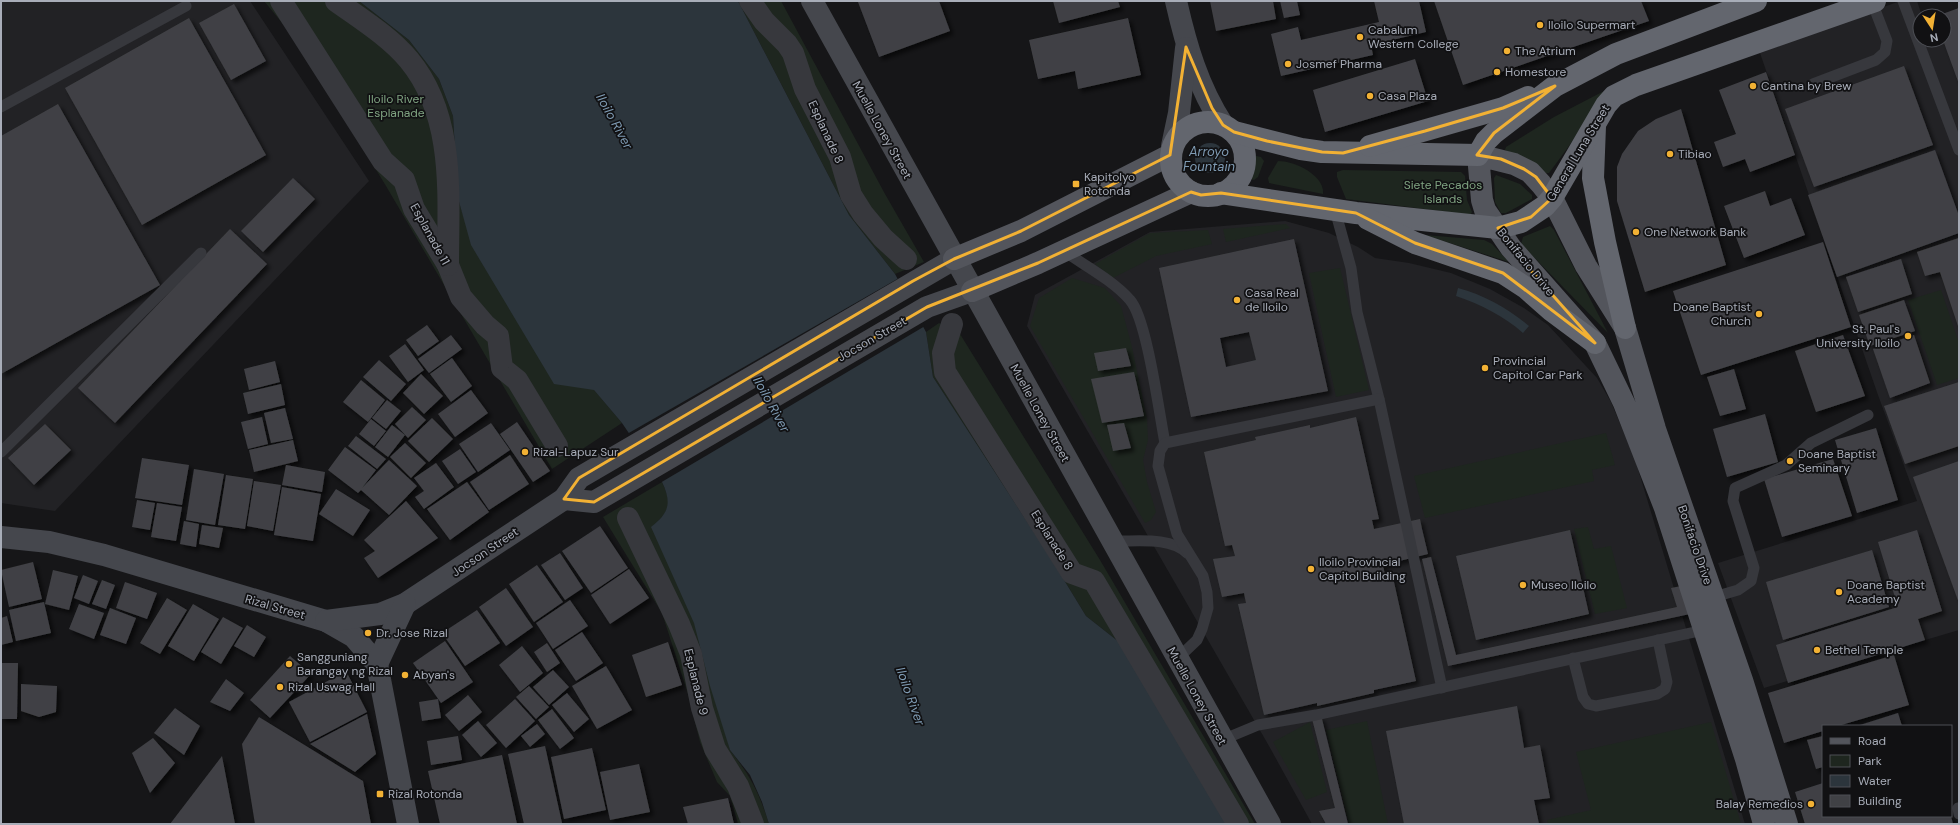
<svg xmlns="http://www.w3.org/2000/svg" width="1960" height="825" font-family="'DM Sans',sans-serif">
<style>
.built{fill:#222225}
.green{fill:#1e261f}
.water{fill:#2c353c}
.pier{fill:#161618}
.building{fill:#404145;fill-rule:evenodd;filter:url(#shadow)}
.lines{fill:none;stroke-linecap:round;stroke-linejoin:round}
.lane{stroke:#37383d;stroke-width:11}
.street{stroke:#37383d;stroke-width:22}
.secondary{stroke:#45474d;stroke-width:22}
.primary{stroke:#53555c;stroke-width:22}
.highway{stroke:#63666e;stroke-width:22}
.marked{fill:none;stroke:#f2b134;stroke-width:3;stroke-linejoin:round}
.poi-dot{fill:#f2b134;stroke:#111113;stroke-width:1.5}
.labels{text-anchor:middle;stroke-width:3.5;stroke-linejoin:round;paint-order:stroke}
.poi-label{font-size:12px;fill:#a8adb8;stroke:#111113;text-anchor:start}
.park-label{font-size:12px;fill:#7fa381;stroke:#111113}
.street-label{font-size:12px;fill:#a8adb8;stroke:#111113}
.water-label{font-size:13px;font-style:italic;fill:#7f9bb3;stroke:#111113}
</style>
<defs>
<filter id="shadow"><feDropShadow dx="3.5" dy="3.5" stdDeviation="2" flood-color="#0009"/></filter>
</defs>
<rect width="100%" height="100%" fill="#161618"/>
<g class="built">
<polygon points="1,1 250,1 369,181 55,511 1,503"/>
<polygon points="1900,1 1917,1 1922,16 1920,16 1920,40 1944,40 1944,16 1936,16 1959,8 1959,630 1764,688 1718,563 1917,501 1878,395 1760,53"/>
<polygon points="1285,221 1329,233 1358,247 1375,258 1409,263 1451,273 1490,289 1524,308 1548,325 1597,378 1611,402 1635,459 1745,824 1312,824 1269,746 1027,326 1035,295 1150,232"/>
</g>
<g class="green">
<polygon points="264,1 359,1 409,40 439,79 453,116 458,198 472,244 622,423 552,469 386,186 297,41"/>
<polygon points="738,1 781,1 885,194 924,262 895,274 849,215"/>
<polygon points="1604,91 1569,146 1549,173 1546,173 1505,150 1506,147 1554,117"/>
<polygon points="1252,155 1261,157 1264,161 1258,177 1254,180 1245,177"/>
<path d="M1278 161C1294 161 1325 175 1323 194L1269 183 1268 178Z"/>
<polygon points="1343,170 1461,172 1465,176 1467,200 1472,212 1471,214 1464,214 1346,199 1337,177 1337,172"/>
<polygon points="1496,175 1520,184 1532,195 1532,199 1506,213 1501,213 1495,202 1494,178"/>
<polygon points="1286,224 1290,228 1226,242 1223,229"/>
<polygon points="1550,226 1554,230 1608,333 1521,244 1523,237"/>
<polygon points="1208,230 1212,244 1156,256 1113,278 1095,264 1150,233"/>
<polygon points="1425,235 1484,240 1492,244 1509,262"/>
<polygon points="1340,268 1369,390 1336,397 1309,273"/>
<polygon points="1072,278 1105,288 1121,306 1131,343 1147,419 1148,440 1143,460 1147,482 1156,512 1151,520 1145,523 1030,326 1039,298"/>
<polygon points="1941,290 1959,343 1959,378 1937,385 1908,300"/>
<polygon points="939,323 960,334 1100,560 1255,824 1209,824 1119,642 1086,616 1050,557 933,377 926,332"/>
<polygon points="1606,433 1615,465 1592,470 1594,481 1425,518 1414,476"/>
<path d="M662 482C673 505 669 511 652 527L676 534 730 750C751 777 759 792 769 824H738L730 796 717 782 700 742 688 694 662 613 603 517Z"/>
<polygon points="1588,527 1594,549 1611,546 1627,608 1595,614 1574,529"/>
<polygon points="1367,721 1388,824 1349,824 1326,730"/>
<polygon points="1310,722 1327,792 1306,800 1273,742"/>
<polygon points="1711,722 1741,824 1548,824 1547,820 1591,810 1576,752"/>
</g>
<g class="water">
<path d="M359 1H738L849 215 895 274 926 332 933 377 1050 557 1086 616 1119 642 1229 824H769L762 802 750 775 730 750 710 686 694 623 651 527C669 513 672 503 662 482L622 423 594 390 554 384 471 245 458 198 453 116 439 79 409 40Z"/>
<circle cx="1210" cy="158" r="15"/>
<path d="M1458 288C1484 295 1509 309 1529 326L1523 333C1504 316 1480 304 1456 296Z"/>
</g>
<polygon class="pier" points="899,278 925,326 660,483 627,434"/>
<g class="building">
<polygon points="861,1 939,1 950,31 879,57 858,2"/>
<polygon points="1053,1 1118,1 1120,7 1059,23"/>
<polygon points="1210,1 1273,1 1276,19 1216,31"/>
<polygon points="1280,1 1297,1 1300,15 1284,18"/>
<polygon points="1374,1 1419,1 1426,32 1371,45 1373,55 1281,76 1271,34 1298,27 1301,40 1379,22"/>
<polygon points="1434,1 1641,1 1649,21 1463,85"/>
<polygon points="234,4 266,61 231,80 199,23"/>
<polygon points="1959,8 1959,84 1943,40 1944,16 1937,16"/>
<polygon points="189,18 266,155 142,225 65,88"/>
<polygon points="1128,18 1141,75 1078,89 1075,71 1038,79 1029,40"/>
<polygon points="1415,59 1428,101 1325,132 1313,90"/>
<polygon points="1904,66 1933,145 1814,187 1785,109"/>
<polygon points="1766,72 1795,155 1750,172 1745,159 1723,167 1714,142 1736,134 1719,90"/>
<polygon points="58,104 160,285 1,374 1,136"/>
<polygon points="1681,109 1726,265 1645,292 1617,201 1617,167 1622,154 1638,131 1656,119"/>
<polygon points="1935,150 1959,216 1959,233 1837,277 1808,195"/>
<polygon points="293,178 315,199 263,252 241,231"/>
<polygon points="1765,191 1770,206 1791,198 1805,235 1744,258 1724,206"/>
<polygon points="230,229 267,264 115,423 78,388"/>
<polygon points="1959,238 1959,329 1940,272 1925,276 1917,252"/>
<path d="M1294 239 1328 391 1191 417 1159 268ZM1249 332 1256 360 1226 367 1220 338Z"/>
<polygon points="1823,242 1851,327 1701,375 1673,291"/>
<polygon points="1901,259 1912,294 1858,312 1846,277"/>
<polygon points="1904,300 1915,331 1870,346 1859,315"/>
<polygon points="427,325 439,341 418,356 406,340"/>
<polygon points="451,335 462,349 429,373 418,359"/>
<polygon points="1843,335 1865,396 1816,412 1795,351"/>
<polygon points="1914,335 1930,383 1890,398 1873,349"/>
<polygon points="405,344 424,370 408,382 389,356"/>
<polygon points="1126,348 1131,366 1098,371 1094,353"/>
<polygon points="452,358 472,386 451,402 430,374"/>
<polygon points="379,360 406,384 391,401 363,377"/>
<polygon points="275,361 280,382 249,390 244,369"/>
<polygon points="1734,369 1746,409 1720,416 1707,377"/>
<polygon points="1134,372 1144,416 1102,423 1091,379"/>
<polygon points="421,374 443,396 424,414 403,393"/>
<polygon points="361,380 385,400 368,422 343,402"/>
<polygon points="1959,382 1959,446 1905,464 1884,406"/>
<polygon points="281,384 285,405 248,414 243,393"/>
<polygon points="471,390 488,413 455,437 438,414"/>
<polygon points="387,400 401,411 386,429 372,418"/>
<polygon points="412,407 426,420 408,438 395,424"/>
<polygon points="285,408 293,439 271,443 264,413"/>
<polygon points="1765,414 1778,462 1727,477 1713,429"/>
<polygon points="262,417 268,444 248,449 241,422"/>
<polygon points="1356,417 1379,519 1372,520 1374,529 1420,519 1422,529 1428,554 1383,565 1385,575 1392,573 1416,681 1374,690 1374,693 1317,706 1317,703 1264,715 1238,604 1246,603 1244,593 1222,597 1213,559 1235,556 1232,545 1225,546 1204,452 1256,440 1255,437 1310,425 1310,428"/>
<polygon points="432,418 453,439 429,462 408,441"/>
<polygon points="371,419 386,431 374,446 359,434"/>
<polygon points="517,422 550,471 533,482 500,434"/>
<polygon points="491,423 510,450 478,472 459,444"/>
<polygon points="1124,423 1131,448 1113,451 1107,425"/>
<polygon points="45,424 71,450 34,485 8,458"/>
<polygon points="392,425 405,435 388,457 375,447"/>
<polygon points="1876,428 1898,500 1857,513 1835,440"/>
<polygon points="356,436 386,459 377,469 348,446"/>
<polygon points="293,440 298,461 254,472 249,450"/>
<polygon points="405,443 426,463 411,478 390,457"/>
<polygon points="345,447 376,470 362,488 389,460 417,486 389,515 361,490 358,493 328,470"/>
<polygon points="460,449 476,472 458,484 442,461"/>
<polygon points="510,455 529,484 489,510 470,482"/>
<polygon points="142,458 189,465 182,505 135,498"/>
<polygon points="1833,459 1852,516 1782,537 1764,479"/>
<polygon points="1959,461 1959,603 1913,477"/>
<polygon points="436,463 454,487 424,509 415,497 424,491 414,478"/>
<polygon points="286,465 325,472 322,492 282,485"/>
<polygon points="194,469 224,474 215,525 186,520"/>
<polygon points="226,475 253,479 245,529 218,525"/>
<polygon points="254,481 281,485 273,531 247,526"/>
<polygon points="467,482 489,512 450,540 427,509"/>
<polygon points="282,487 321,494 313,541 274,535"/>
<polygon points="336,489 370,510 353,536 319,514"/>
<polygon points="137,500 155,503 150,530 132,527"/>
<polygon points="406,501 438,538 378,578 364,558 375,551 364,540"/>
<polygon points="157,503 182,507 176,541 151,537"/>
<polygon points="184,521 199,524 196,547 180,544"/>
<polygon points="202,525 223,528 219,548 199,544"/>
<polygon points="600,526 628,568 591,593 562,551"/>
<polygon points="1570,530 1589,614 1476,640 1456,556"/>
<polygon points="1917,530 1942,611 1918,619 1925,640 1788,683 1776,645 1898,607 1878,542"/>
<polygon points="1872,550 1889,607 1783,640 1766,582"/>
<polygon points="560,553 583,588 565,600 541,565"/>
<polygon points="1431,557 1456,655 1677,607 1671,588 1681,586 1690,614 1448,666 1422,559"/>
<polygon points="33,562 42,599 9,607 1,570"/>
<polygon points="537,565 563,602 534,622 509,584"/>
<polygon points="629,569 649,598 610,624 591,595"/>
<polygon points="53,570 78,576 69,610 45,604"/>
<polygon points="83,575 98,581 89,604 74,598"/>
<polygon points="102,580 115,585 106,609 92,604"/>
<polygon points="125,582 157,593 147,619 116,608"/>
<polygon points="506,588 533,627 506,646 479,607"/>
<polygon points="167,598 187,610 160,654 140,643"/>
<polygon points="570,600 588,626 553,649 536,623"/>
<polygon points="44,602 51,633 16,641 9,610"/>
<polygon points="79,604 104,613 94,639 69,629"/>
<polygon points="193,604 219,619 194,661 168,646"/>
<polygon points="110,608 136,618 126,644 100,635"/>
<polygon points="477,610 500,643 465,666 442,633"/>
<polygon points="7,616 13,642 1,645 1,618"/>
<polygon points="223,617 243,628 221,664 201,652"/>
<polygon points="247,625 266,637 254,657 234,646"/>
<polygon points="582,632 603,663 576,681 555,650"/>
<polygon points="445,641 473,682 441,703 413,663"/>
<polygon points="668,642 682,685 646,697 632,655"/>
<polygon points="547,643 560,663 547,672 534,652"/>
<polygon points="522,646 543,673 520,692 499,665"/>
<polygon points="1894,655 1909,705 1838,726 1823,726 1823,731 1784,743 1768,693"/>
<polygon points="290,656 311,674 270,718 250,700"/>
<polygon points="1,663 18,663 17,719 1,719"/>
<polygon points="606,666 632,710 597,729 572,686"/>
<polygon points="553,670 569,687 549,705 533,687"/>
<polygon points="346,671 367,712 310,742 289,702"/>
<polygon points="226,679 244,693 230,711 210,702"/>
<polygon points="21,684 57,686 56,712 39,717 21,711"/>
<polygon points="529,686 549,707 536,719 516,697"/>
<polygon points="567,693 589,719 574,732 552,705"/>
<polygon points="468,695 482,712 459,731 445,715"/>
<polygon points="438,699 441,718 422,721 419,702"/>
<polygon points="515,699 535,721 506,748 486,725"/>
<polygon points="1517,706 1524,748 1540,745 1550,798 1534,800 1539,824 1404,824 1386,731"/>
<polygon points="175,708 200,726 184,755 154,733"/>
<polygon points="552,709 574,738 560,749 538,720"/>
<polygon points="1310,711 1322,719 1348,824 1326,824 1319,811 1335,808"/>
<polygon points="1898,713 1902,726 1857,726"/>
<polygon points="367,714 376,754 355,772 310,744"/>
<polygon points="259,717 363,781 371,824 255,824 242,744"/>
<polygon points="478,721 497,743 481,757 462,735"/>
<polygon points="537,724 545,734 530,747 521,736"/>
<polygon points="458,736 462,760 431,765 427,741"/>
<polygon points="1823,736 1823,767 1816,769 1807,740"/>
<polygon points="153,738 175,763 150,793 132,753"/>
<polygon points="545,746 562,823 524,824 508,754"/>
<polygon points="592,748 606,810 564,819 551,757"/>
<polygon points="502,755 517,824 440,824 428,771"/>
<polygon points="222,756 235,824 170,824"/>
<polygon points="639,764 650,812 610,820 600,772"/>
<polygon points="1823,783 1823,816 1951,816 1953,824 1805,824 1795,792"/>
<polygon points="728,798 734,824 688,824 683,807"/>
</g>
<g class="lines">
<g class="lane">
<polyline points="1903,1 1959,150"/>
<polyline points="1813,84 1876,60 1885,52 1887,41 1872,2"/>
<polyline points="1,107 186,6"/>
<polyline points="1335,210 1351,268 1357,312 1379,399 1442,688"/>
<path d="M1064 251C1084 265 1114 281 1130 300 1147 319 1159 413 1165 443"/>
<polyline points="1,452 201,253"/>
<path d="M1111 541C1135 542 1169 536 1187 553"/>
<polyline points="1714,597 1738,590 1751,581 1754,568 1733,501 1735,488 1786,465 1811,443 1868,415"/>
<polyline points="1573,658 1583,697 1588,704 1596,706 1657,694 1665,689 1667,682 1658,640"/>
<polyline points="1177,659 1197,640 1202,629 1208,608 1207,592 1203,576 1177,534 1158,466 1160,451 1165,443 1379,399"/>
<polyline points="1222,740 1258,725 1316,715 1704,630"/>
<polyline points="1958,808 1959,814"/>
</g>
<g class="street">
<polyline points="281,1 383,161 404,180 414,209 448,265 461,297 485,325 498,336 502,368 517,380 557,446"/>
<path d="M336 1C361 19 390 37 409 60 456 117 448 196 448 265"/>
<polyline points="750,1 764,21 787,44 793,53 805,89 840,157 851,195 863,214 883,238 906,259"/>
<polyline points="952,324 943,353 945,372 1072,573 1094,581 1238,824"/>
<polyline points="628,518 679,624 691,654 702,708 715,749 738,786 753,824"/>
</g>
<g class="secondary">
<polyline points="812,1 1270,824"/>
<path d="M1176 1C1186 45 1198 87 1223 125"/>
<polyline points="1172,146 1179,113 1186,48"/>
<polyline points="564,499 594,502 927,307 972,291"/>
<polyline points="1,537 49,542 104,555 326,621 354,637 377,664 408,824"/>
<polyline points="326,621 380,614 405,604 564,499 579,478 954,259"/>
<polyline points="377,664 405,604"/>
</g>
<g class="primary">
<polyline points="954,259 1021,231 1170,155"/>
<polyline points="972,291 1038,263 1191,192"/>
<polyline points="1764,824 1746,759 1665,508 1624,403 1595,343 1511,248 1485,210 1482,200 1478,155 1514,164 1530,172 1541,184 1552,198 1586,266 1625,328 1655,429 1742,680 1787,824"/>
</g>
<g class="highway">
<circle cx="1208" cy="159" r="37"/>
<polyline points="1595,126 1593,178 1605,242 1625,328"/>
<polyline points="1234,132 1301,149 1322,152 1478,155 1486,141 1494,133 1555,86 1616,54 1756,1"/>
<polyline points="1370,146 1503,108 1528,97"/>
<polyline points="1221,193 1356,213 1498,228 1521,222 1545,206 1552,198 1606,105 1614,96 1636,85 1875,1"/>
<polyline points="1368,219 1415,243 1503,273 1526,288 1552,311 1595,343"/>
</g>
</g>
<path class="marked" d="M1186 47 1212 108 1223 125 1234 132 1267 141 1322 152 1343 153 1425 131 1503 108 1555 86 1494 133 1477 155 1501 159 1524 169 1536 177 1552 198 1531 217 1498 228 1511 248 1595 343 1503 273 1415 243 1356 213 1221 193 1201 195 1191 192 1038 263 927 307 594 502 564 499 579 478 913 281 954 259 1021 231 1170 155Z"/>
<g class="poi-dot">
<circle cx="1540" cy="25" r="4"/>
<circle cx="1360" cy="37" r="4"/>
<circle cx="1507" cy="51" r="4"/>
<circle cx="1288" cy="64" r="4"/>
<circle cx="1497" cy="72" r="4"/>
<circle cx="1753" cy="86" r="4"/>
<circle cx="1370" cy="96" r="4"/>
<circle cx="1670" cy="154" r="4"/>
<rect x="1072" y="180" width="8" height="8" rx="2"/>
<circle cx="1636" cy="232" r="4"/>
<circle cx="1237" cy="300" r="4"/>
<circle cx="1759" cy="314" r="4"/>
<circle cx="1908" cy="336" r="4"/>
<circle cx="1485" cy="368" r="4"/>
<circle cx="525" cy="452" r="4"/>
<circle cx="1790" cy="461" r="4"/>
<circle cx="1311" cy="569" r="4"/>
<circle cx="1523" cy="585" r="4"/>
<circle cx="1839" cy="592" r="4"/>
<circle cx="368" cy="633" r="4"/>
<circle cx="1817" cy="650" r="4"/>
<circle cx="289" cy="664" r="4"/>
<circle cx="405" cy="675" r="4"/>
<circle cx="280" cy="687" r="4"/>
<rect x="376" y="790" width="8" height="8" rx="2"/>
<circle cx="1811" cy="804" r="4"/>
</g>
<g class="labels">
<g class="poi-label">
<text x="1548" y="29">Iloilo Supermart</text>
<text x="1368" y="34">Cabalum<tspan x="1368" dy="14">Western College</tspan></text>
<text x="1515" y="55">The Atrium</text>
<text x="1296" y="68">Josmef Pharma</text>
<text x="1505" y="76">Homestore</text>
<text x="1761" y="90">Cantina by Brew</text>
<text x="1378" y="100">Casa Plaza</text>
<text x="1678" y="158">Tibiao</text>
<text x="1084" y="181">Kapitolyo<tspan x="1084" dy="14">Rotonda</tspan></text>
<text x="1644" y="236">One Network Bank</text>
<text x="1245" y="297">Casa Real<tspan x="1245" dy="14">de Iloilo</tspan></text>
<text x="1751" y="311" text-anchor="end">Doane Baptist<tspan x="1751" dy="14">Church</tspan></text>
<text x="1900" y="333" text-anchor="end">St. Paul's<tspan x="1900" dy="14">University Iloilo</tspan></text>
<text x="1493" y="365">Provincial<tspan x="1493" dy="14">Capitol Car Park</tspan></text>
<text x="533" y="456">Rizal-Lapuz Sur</text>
<text x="1798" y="458">Doane Baptist<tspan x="1798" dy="14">Seminary</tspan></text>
<text x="1319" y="566">Iloilo Provincial<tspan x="1319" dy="14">Capitol Building</tspan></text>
<text x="1531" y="589">Museo Iloilo</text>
<text x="1847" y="589">Doane Baptist<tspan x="1847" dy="14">Academy</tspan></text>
<text x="376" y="637">Dr. Jose Rizal</text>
<text x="1825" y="654">Bethel Temple</text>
<text x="297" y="661">Sangguniang<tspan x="297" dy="14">Barangay ng Rizal</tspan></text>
<text x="413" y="679">Abyan's</text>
<text x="288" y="691">Rizal Uswag Hall</text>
<text x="388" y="798">Rizal Rotonda</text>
<text x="1803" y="808" text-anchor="end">Balay Remedios</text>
</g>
<g class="park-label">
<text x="396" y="103">Iloilo River<tspan x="396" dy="14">Esplanade</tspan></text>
<text x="1443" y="189">Siete Pecados<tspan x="1443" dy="14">Islands</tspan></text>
</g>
<g class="street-label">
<text transform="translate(882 130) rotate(61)" y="4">Muelle Loney Street</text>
<text transform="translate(826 132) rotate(65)" y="4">Esplanade 8</text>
<text transform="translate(1578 153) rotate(-59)" y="4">General Luna Street</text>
<text transform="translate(430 234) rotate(61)" y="4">Esplanade 11</text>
<text transform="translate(1526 262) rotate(51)" y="4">Bonifacio Drive</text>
<text transform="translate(872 339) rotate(-30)" y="4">Jocson Street</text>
<text transform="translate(1040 413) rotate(61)" y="4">Muelle Loney Street</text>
<text transform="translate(1052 540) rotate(58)" y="4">Esplanade 8</text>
<text transform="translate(1695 545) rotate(71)" y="4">Bonifacio Drive</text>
<text transform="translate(485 552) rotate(-34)" y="4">Jocson Street</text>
<text transform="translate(275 607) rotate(16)" y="4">Rizal Street</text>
<text transform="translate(696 682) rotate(76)" y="4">Esplanade 9</text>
<text transform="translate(1197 696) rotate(61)" y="4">Muelle Loney Street</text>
</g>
<g class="water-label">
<text transform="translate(615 121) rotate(61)" y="5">Iloilo River</text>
<text x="1209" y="156">Arroyo<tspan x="1209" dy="15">Fountain</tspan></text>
<text transform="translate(772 404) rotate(61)" y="5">Iloilo River</text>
<text transform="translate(911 696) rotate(70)" y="5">Iloilo River</text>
</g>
</g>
<rect width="1960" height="825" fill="none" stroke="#a8adb8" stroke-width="4"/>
<rect x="1822" y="725" width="130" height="92" fill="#111113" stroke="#4d4f55"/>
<rect x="1830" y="738" width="20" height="6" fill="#53555c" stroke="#4d4f55"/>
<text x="1858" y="745" font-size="12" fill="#a8adb8">Road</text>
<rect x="1830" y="755" width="20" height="12" fill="#1e261f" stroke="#4d4f55"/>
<text x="1858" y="765" font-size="12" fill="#a8adb8">Park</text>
<rect x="1830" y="775" width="20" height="12" fill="#2c353c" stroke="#4d4f55"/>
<text x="1858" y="785" font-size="12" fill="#a8adb8">Water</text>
<rect x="1830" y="795" width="20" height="12" fill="#404145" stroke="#4d4f55"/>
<text x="1858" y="805" font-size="12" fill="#a8adb8">Building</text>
<g transform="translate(1932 28) rotate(168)"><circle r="19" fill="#111113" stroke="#4d4f55"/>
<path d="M0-3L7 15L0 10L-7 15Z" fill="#f2b134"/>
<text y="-6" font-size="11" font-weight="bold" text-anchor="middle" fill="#a8adb8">N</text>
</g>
</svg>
